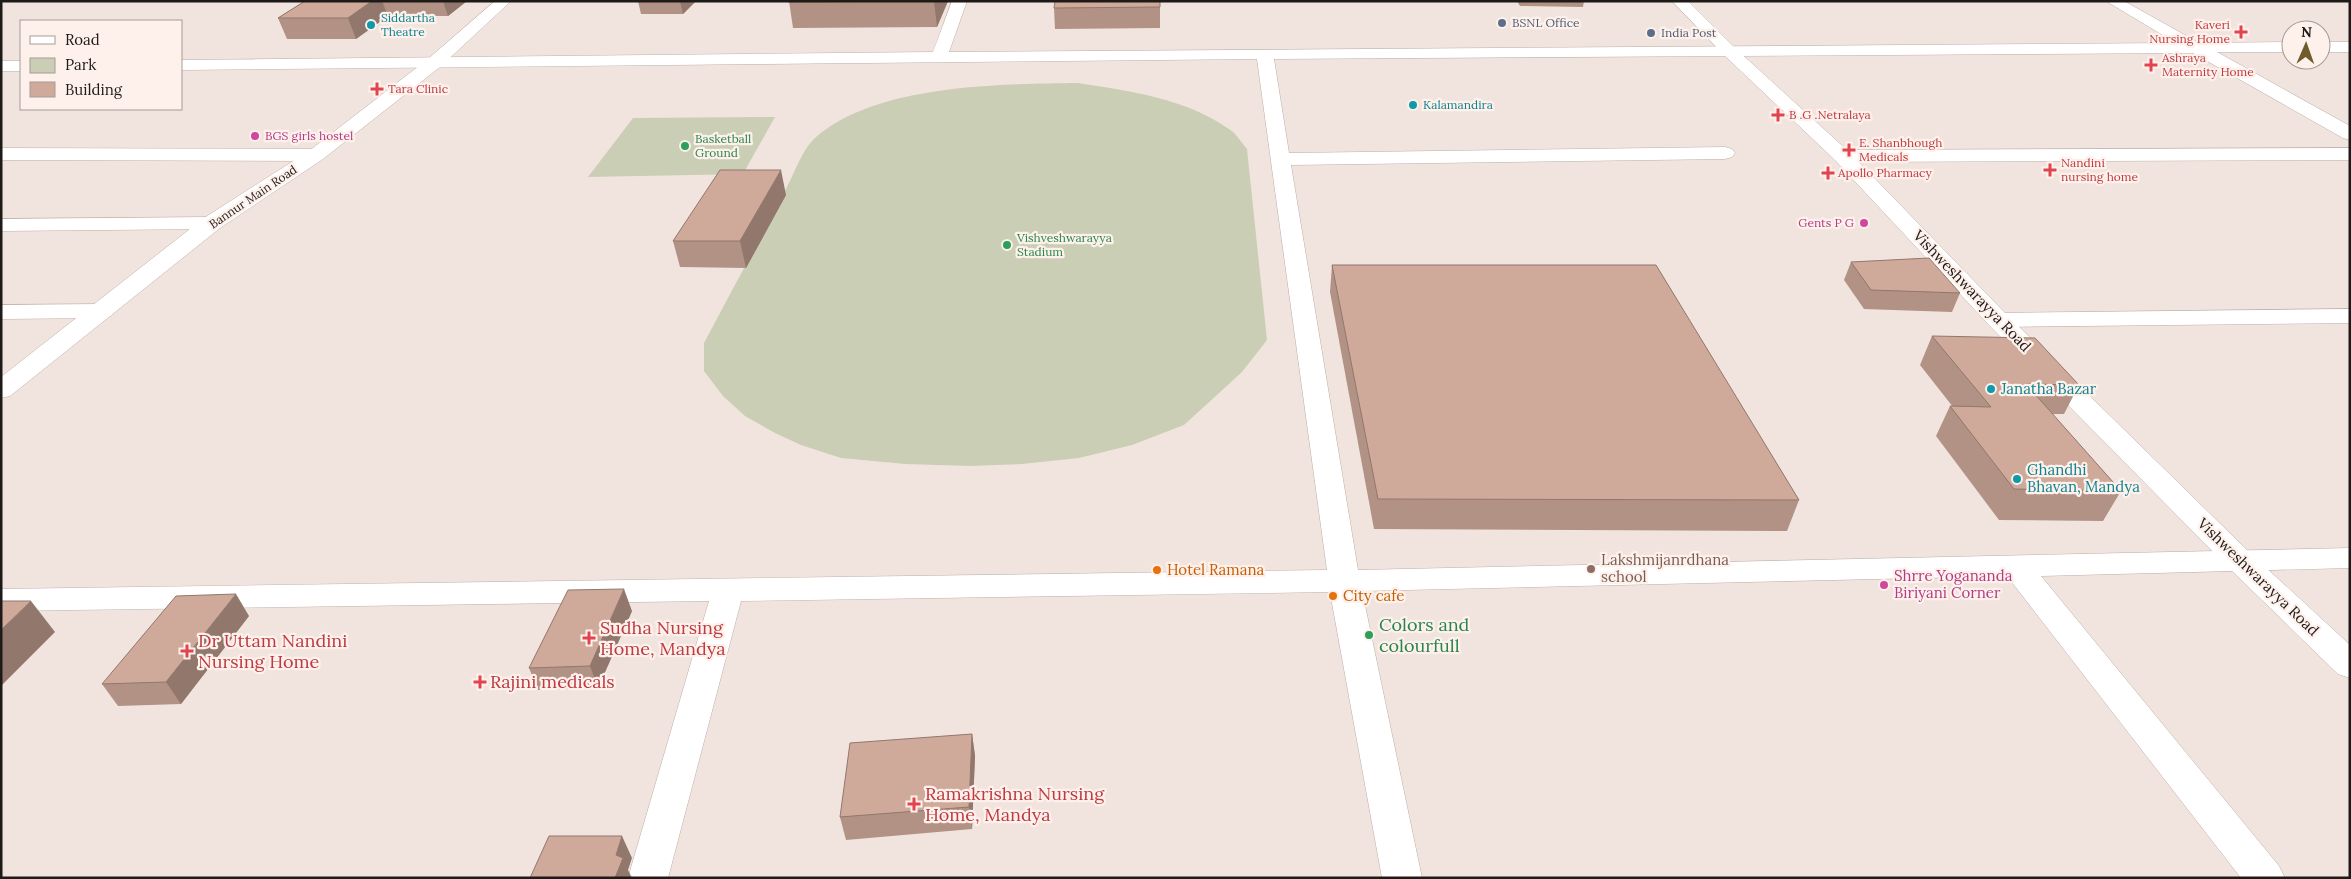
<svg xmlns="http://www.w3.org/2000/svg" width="2351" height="879" font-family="Lora,serif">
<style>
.green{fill:#caceb4}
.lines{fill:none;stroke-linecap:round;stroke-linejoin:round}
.minor-casing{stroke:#bbafa9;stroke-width:1}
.major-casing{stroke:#bbafa9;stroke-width:1}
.minor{fill:#fff;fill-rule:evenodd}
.major{fill:#fff;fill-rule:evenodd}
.wall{fill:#b29284}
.shaded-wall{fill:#91776c}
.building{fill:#cfaa9a;stroke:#91776c}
.service-dot{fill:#5c6f8a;stroke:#fef1eb;stroke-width:2}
.culture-dot{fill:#0f9aa8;stroke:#fef1eb;stroke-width:2}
.health-dot{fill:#e0444e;stroke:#fef1eb;stroke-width:2}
.hotel-dot{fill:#d1479c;stroke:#fef1eb;stroke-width:2}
.leisure-dot{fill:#2e9e5b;stroke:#fef1eb;stroke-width:2}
.education-dot{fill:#8d6e63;stroke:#fef1eb;stroke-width:2}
.food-dot{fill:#e8710a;stroke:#fef1eb;stroke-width:2}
.labels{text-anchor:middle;stroke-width:4.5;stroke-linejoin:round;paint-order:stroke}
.far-culture-label{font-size:12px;fill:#0d838f;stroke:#fef1eb;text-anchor:start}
.far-service-label{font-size:12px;fill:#4e5e75;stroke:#fef1eb;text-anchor:start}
.far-health-label{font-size:12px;fill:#be3a42;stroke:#fef1eb;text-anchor:start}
.far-hotel-label{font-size:12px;fill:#b23c85;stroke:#fef1eb;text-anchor:start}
.far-leisure-label{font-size:12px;fill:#27864d;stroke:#fef1eb;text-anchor:start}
.far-street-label{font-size:12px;fill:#1e1a18;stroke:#fef1eb}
.street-label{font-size:15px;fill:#1e1a18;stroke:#fef1eb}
.culture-label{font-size:15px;fill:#0d838f;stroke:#fef1eb;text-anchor:start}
.education-label{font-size:15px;fill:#785e54;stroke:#fef1eb;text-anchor:start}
.food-label{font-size:15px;fill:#c56008;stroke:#fef1eb;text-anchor:start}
.hotel-label{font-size:15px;fill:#b23c85;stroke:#fef1eb;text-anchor:start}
.near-leisure-label{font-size:18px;fill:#27864d;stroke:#fef1eb;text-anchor:start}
.near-health-label{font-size:18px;fill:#be3a42;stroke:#fef1eb;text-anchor:start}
</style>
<rect width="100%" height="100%" fill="#f1e4de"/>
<g class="green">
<path d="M1078 83C1129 91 1185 98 1229 129 1236 133 1241 142 1247 149L1267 340 1242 372 1184 425 1132 445 1079 458 1022 464 970 466 905 464 841 458 801 445 775 433 745 416 723 396 704 371V343C731 292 759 241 786 189 793 176 803 149 813 140 872 84 1001 84 1078 83Z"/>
<polygon points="775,117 743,174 588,177 633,118"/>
</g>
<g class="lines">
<defs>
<g id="minor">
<polygon points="952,1 967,1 949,52 2176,43 2106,1 2124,1 2199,43 2291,42 2291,52 2217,52 2350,126 2350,140 2343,138 2193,53 1274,59 1289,153 1725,147 1732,149 1735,153 1732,157 1725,159 1291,165 1358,570 2350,548 2350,568 2041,576 2279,866 2285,878 2241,878 2007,576 1362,591 1422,878 1382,878 1330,592 741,601 668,878 628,878 709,601 1,611 1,589 1327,570 1257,59 181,70 181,60 933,52"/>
<rect x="2321" y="42" width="29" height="10"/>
<rect x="1" y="61" width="20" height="10"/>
<polygon points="1,148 316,149 323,151 326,155 323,159 316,161 1,160"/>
<polygon points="2350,148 2350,160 1842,162 1835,160 1832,156 1835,152 1842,150"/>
<polygon points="212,217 220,218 223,223 220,228 212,229 1,231 1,219"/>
<polygon points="103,304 111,306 115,311 111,316 103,318 1,319 1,305"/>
<polygon points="2350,309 2350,323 1998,327 1989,325 1986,320 1989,315 1998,313"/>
</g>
<g id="major">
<polygon points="495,1 511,1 440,67 323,159 220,228 10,396 1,398 1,377 204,218 309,151 428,59"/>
<polygon points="1672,1 1688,1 1736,49 1849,152 2007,315 2250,553 2350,645 2350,678 2338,674 2228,567 1989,325 1835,160 1724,55"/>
</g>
</defs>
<use href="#minor" class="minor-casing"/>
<use href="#major" class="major-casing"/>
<use href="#minor" class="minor"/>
<use href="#major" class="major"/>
</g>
<g class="wall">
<polygon points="305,1 467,1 448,16 388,16 356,39 287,39 278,18"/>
<polygon points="638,1 696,1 683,14 641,14"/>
<polygon points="789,1 948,1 937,27 793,28"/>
<polygon points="1160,1 1160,28 1055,29 1054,8"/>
<polygon points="1517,1 1584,1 1583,7 1520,6"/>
<polygon points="786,195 746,268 680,267 673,241"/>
<polygon points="1851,262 1960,293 1952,312 1864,309 1844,280"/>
<polygon points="1332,265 1799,500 1787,531 1374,529 1330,292"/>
<polygon points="1932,336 2079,385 2064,414 2052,414 2121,491 2103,521 1999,520 1936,436 1950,406 1953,407 1920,365"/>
<polygon points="632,611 598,688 538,690 529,668"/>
<polygon points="249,616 181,704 118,706 102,684"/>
<polygon points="972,734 975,756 972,829 846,840 840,817"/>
</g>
<g class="shaded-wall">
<polygon points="372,1 382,1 388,16 356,39 348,18"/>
<polygon points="443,1 467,1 448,16"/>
<polygon points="680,1 696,1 683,14"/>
<polygon points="934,1 948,1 937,27"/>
<polygon points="781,170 786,195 746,268 740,241"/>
<polygon points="624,589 632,611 598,688 590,666"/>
<polygon points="236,594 249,616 181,704 166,682"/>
<polygon points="31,601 55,632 1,686 1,630"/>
<polygon points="972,734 975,756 972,829 969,807"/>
<polygon points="622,836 632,858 628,870 632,878 615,878 616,855"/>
</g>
<g class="building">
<polygon points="305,1 372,1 348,18 278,18"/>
<polygon points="789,1 934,1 788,2"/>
<polygon points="1055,1 1160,1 1160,7 1054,8"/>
<polygon points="720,170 781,170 740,241 673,241"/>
<polygon points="1929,258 1960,293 1871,290 1851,262"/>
<polygon points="1332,265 1656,265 1799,500 1378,499"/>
<polygon points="1932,336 2035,338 2079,385 2026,384 2121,491 2014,489 1950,406 1991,407"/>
<polygon points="624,589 590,666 529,668 568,590"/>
<polygon points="236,594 166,682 102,684 176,596"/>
<polygon points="1,601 31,601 1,630"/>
<polygon points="972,734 969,807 840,817 850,743"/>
<polygon points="549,836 622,836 616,855 623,858 615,878 530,878"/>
</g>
<g class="service-dot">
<circle cx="1502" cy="23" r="5"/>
<circle cx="1651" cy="33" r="5"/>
</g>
<g class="culture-dot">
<circle cx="371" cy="25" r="5"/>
<circle cx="1413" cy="105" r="5"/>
<circle cx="1991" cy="389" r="5"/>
<circle cx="2017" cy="479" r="5"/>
</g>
<g class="health-dot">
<path d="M2238.5 24.5h5v5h5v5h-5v5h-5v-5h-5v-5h5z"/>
<path d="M2148.5 57.5h5v5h5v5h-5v5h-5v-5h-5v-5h5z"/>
<path d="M374.5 81.5h5v5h5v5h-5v5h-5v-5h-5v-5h5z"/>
<path d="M1775.5 107.5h5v5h5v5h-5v5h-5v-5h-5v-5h5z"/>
<path d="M1846.5 142.5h5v5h5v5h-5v5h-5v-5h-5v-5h5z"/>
<path d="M2047.5 162.5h5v5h5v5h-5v5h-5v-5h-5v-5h5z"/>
<path d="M1825.5 165.5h5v5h5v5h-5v5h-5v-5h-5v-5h5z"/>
<path d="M586.5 630.5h5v5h5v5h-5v5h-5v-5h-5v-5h5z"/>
<path d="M184.5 643.5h5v5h5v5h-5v5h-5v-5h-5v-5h5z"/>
<path d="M477.5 674.5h5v5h5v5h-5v5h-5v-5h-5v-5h5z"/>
<path d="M911.5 796.5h5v5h5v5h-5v5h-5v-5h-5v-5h5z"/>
</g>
<g class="hotel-dot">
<circle cx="255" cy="136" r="5"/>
<circle cx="1864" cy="223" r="5"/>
<circle cx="1884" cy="585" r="5"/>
</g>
<g class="leisure-dot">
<circle cx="685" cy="146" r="5"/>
<circle cx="1007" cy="245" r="5"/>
<circle cx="1369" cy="635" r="5"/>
</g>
<circle class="education-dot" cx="1591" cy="569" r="5"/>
<g class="food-dot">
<circle cx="1157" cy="570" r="5"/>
<circle cx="1333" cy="596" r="5"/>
</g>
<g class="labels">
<g class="far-culture-label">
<text x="381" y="22">Siddartha<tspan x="381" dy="14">Theatre</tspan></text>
<text x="1423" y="109">Kalamandira</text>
</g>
<g class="far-service-label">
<text x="1512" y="27">BSNL Office</text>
<text x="1661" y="37">India Post</text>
</g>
<g class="far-health-label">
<text x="2230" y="29" text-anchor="end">Kaveri<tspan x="2230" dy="14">Nursing Home</tspan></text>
<text x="2162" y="62">Ashraya<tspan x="2162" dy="14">Maternity Home</tspan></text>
<text x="388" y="93">Tara Clinic</text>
<text x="1789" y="119">B .G .Netralaya</text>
<text x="1859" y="147">E. Shanbhough<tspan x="1859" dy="14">Medicals</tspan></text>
<text x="2061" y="167">Nandini<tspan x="2061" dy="14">nursing home</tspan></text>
<text x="1838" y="177">Apollo Pharmacy</text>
</g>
<g class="far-hotel-label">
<text x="265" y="140">BGS girls hostel</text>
<text x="1854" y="227" text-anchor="end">Gents P G</text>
</g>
<g class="far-leisure-label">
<text x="695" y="143">Basketball<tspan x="695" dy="14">Ground</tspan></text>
<text x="1017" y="242">Vishveshwarayya<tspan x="1017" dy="14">Stadium</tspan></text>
</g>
<g class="far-street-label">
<text transform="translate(253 197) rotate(-34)" y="4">Bannur Main Road</text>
</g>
<g class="street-label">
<text transform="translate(1972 291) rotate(46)" y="5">Vishweshwarayya Road</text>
<text transform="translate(2258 577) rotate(44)" y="5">Vishweshwarayya Road</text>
</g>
<g class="culture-label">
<text x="2001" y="394">Janatha Bazar</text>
<text x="2027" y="475">Ghandhi<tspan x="2027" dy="17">Bhavan, Mandya</tspan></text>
</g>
<g class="education-label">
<text x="1601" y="565">Lakshmijanrdhana<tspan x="1601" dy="17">school</tspan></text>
</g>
<g class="food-label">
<text x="1167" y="575">Hotel Ramana</text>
<text x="1343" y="601">City cafe</text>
</g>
<g class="hotel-label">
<text x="1894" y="581">Shrre Yogananda<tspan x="1894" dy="17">Biriyani Corner</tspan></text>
</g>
<g class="near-leisure-label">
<text x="1379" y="631">Colors and<tspan x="1379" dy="21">colourfull</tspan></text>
</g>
<g class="near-health-label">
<text x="600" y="634">Sudha Nursing<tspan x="600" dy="21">Home, Mandya</tspan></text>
<text x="198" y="647">Dr Uttam Nandini<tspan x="198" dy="21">Nursing Home</tspan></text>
<text x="490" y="688">Rajini medicals</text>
<text x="925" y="800">Ramakrishna Nursing<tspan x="925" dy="21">Home, Mandya</tspan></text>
</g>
</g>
<rect width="2351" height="879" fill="none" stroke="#1e1a18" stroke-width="5"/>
<rect x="20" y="20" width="162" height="90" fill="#fef1eb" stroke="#a49b97"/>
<rect x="30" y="36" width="25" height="8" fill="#ffffff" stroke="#a49b97"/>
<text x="65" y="45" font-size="15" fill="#1e1a18">Road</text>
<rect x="30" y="58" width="25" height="15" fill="#caceb4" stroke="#a49b97"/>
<text x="65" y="70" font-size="15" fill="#1e1a18">Park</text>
<rect x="30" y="82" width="25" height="15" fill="#cfaa9a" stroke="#a49b97"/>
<text x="65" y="95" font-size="15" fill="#1e1a18">Building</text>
<g transform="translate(2306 45) rotate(2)"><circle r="24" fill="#fef1eb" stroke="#a49b97"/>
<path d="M0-4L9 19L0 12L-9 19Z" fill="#6f5c2a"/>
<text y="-8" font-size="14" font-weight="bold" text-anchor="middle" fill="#1e1a18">N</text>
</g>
</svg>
